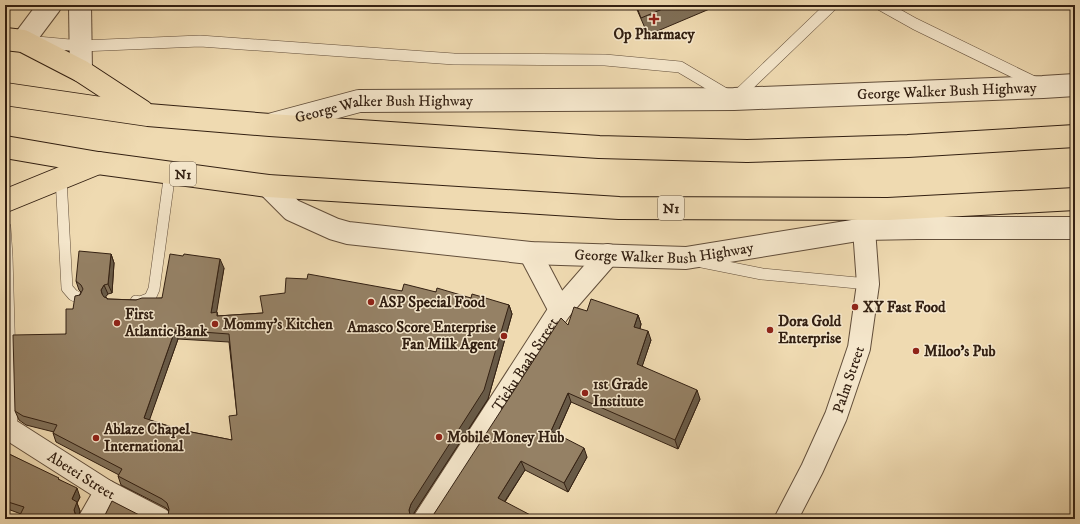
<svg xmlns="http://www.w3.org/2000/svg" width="1080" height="524" font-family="'IM FELL DW Pica',serif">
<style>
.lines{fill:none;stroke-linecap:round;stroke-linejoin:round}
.service-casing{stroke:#624e3a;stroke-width:12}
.minor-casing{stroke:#624e3a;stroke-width:24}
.tertiary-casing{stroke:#624e3a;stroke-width:24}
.trunk-casing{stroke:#332012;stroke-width:24}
.service{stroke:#f5e7cc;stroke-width:11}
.minor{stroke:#f5e7cc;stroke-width:22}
.tertiary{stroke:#f5e7cc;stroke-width:22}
.trunk{stroke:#efdab1;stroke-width:22}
.wall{fill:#806f57;stroke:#332012;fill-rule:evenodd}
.shaded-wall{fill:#685a47;stroke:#332012}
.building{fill:#958165;stroke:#332012;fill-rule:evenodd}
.poi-dot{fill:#8f2418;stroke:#f5e7cc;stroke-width:1.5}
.labels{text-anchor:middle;stroke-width:3;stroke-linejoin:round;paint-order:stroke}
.shield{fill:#f5e7cc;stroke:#6d5c4a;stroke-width:1}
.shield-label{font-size:14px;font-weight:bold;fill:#332012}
.poi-label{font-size:15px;font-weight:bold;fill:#332012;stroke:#f5e7cc;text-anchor:start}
.street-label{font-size:15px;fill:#332012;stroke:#f5e7cc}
</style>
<rect width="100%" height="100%" fill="#efdab1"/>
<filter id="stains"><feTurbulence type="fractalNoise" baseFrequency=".005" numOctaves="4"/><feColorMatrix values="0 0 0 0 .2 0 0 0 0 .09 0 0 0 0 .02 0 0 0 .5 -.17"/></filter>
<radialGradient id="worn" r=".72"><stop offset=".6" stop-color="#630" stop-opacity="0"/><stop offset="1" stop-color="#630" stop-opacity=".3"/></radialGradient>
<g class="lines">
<defs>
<g id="service">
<polyline points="881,5 915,24 1036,83"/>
<polyline points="37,42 81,46 200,41 454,59 605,60 680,67 734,99 832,5"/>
<polyline points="61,178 67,288 73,295 79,298"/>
<polyline points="5,227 7,256 12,431"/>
<polyline points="702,262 762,274 868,284"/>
<polyline points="136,301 140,302 150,298 154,289 170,172"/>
</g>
<g id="minor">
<polyline points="80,5 81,71"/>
<polyline points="23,41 50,5"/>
<path id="s1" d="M5 428 12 431 106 491 160 519"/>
<polyline points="90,519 106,491"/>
<path id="s2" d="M786 519 812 469 836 416 859 348 868 284 864 229"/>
</g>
<g id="tertiary">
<path id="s3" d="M273 124 359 101 734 99 1043 87 1075 85"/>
<path id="s4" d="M268 186 292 210 334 229 348 233 530 253 686 258 864 229 917 228H1075"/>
<polyline points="530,253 560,310"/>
<path id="s5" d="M425 519 560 310 608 255"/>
</g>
<g id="trunk">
<polyline points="5,39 23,41 81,71 142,111"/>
<polyline points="5,94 148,115 270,125 599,147 747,151 908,146 1075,136"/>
<polyline points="5,147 98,163 268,186 619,208 888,209 1075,199"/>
<polyline points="5,201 98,163"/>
</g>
</defs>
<use href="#service" class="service-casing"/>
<use href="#minor" class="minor-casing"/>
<use href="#tertiary" class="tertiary-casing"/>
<use href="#trunk" class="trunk-casing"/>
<use href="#service" class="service"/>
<use href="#minor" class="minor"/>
<use href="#tertiary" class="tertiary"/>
<use href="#trunk" class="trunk"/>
</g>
<g class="wall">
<polygon points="635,5 719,5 648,35"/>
<path d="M111 254 114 263 112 293 108 294 105 297 107 298 108 299 136 300 162 298 224 268 216 312H217L218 316 263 313 402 291 436 292 509 305 512 314 488 399 414 513 413 518 168 516 169 511 166 508 121 485 118 476 119 475 56 442 53 433 54 432 26 425 19 420 15 411 66 334 73 309 81 292 79 290 76 281ZM178 339 229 342 237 415 232 440 181 430 149 420Z"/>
<polygon points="587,311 638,315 641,324 640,329 651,340 642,366 700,399 678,449 571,402 557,434 587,457 568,492 525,470 505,502 432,517 568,325"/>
<polygon points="5,452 60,480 80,497 77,503 80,511 78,518 21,514 5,508"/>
</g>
<g class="shaded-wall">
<polygon points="111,254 114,263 112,293 108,284"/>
<polygon points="220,259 224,268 215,322 211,313"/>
<polygon points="104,285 108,294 104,299 102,294 101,290"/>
<polygon points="509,305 512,314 488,399 414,513 413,519 410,515 409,510 411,504"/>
<polygon points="638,315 641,324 638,336 634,327"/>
<polygon points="175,330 178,339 147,427 144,418"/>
<polygon points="648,331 651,340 640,373 637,364"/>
<polygon points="697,390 700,399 678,449 675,440"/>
<polygon points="568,393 571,402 554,440 551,431"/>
<polygon points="584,448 587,457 568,492 564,483"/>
<polygon points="521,461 525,470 501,507 498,498"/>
<polygon points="77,488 80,497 77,503 80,511 78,519 77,519 74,510 72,499"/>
</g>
<g class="building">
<polygon points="636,5 672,5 641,18"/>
<path d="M79 251 111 254 108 284 104 285 101 290 102 294 104 297 107 298V299L136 300 142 298H162L170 254 183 256 184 254 220 259 211 313 217 312V316L263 313 260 296 285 293 286 278 307 279 308 274 402 291 404 284 436 292 437 288 471 298 472 294 509 305 484 390 411 504 409 510 410 515 414 519H165L168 516 169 509 167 503 162 499 118 476 122 469 53 433 57 425 23 416 15 411 13 335 66 334V309H73L75 296 80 295 83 289 81 285 76 281ZM175 330 229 334 237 415 229 416 232 440 181 430 144 418Z"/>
<polygon points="591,299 638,315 634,327 648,331 637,364 697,390 675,440 568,393 551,431 584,448 564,483 521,461 498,498 538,519 430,519 432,517 561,318 568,325 574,307 587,311"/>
<polygon points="5,452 59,478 58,479 77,488 72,499 77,502 74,510 76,517 79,519 18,519 24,507 5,501"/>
<polygon points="112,501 147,519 103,519"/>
<polygon points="98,516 103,519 95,519"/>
</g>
<g class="poi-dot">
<path d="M652 13h4v4h4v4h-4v4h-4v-4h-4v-4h4z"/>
<circle cx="371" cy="302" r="4"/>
<circle cx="855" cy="307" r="4"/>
<circle cx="117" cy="323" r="4"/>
<circle cx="215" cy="324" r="4"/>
<circle cx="770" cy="330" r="4"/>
<circle cx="504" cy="336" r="4"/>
<circle cx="916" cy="351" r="4"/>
<circle cx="585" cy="393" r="4"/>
<circle cx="439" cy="437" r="4"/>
<circle cx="96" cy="438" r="4"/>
</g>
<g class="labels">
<g class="shield">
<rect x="170" y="162" width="26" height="24" rx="3"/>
<rect x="658" y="196" width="26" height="24" rx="3"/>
</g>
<g class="shield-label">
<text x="183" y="179">N1</text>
<text x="671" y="213">N1</text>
</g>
<g class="poi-label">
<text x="654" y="39" text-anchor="middle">Op Pharmacy</text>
<text x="379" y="307">ASP Special Food</text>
<text x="863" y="312">XY Fast Food</text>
<text x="125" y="319">First<tspan x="125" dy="17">Atlantic Bank</tspan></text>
<text x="778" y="326">Dora Gold<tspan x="778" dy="17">Enterprise</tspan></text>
<text x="223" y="329">Mommy's Kitchen</text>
<text x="496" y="332" text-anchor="end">Amasco Score Enterprise<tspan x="496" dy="17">Fan Milk Agent</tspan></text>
<text x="924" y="356">Miloo's Pub</text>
<text x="593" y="389">1st Grade<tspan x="593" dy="17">Institute</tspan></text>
<text x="104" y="434">Ablaze Chapel<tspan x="104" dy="17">International</tspan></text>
<text x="447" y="442">Mobile Money Hub</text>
</g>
<g class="street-label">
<text dy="5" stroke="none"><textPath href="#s3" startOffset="677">George Walker Bush Highway</textPath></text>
<text dy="5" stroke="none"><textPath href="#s3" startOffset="113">George Walker Bush Highway</textPath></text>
<text dy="5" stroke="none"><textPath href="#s4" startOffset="412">George Walker Bush Highway</textPath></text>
<text dy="5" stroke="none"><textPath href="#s5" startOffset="184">Tieku Baah Street</textPath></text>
<text dy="5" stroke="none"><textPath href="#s2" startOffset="153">Palm Street</textPath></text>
<text dy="5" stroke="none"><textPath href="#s1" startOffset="90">Abetei Street</textPath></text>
</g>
</g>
<rect width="1080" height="524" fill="none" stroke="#efdab1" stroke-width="20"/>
<rect x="6" y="6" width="1068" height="512" fill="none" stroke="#332012" stroke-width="2"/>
<rect x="10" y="10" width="1060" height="504" fill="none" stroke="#332012"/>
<rect width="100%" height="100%" filter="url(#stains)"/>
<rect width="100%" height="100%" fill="url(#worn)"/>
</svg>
